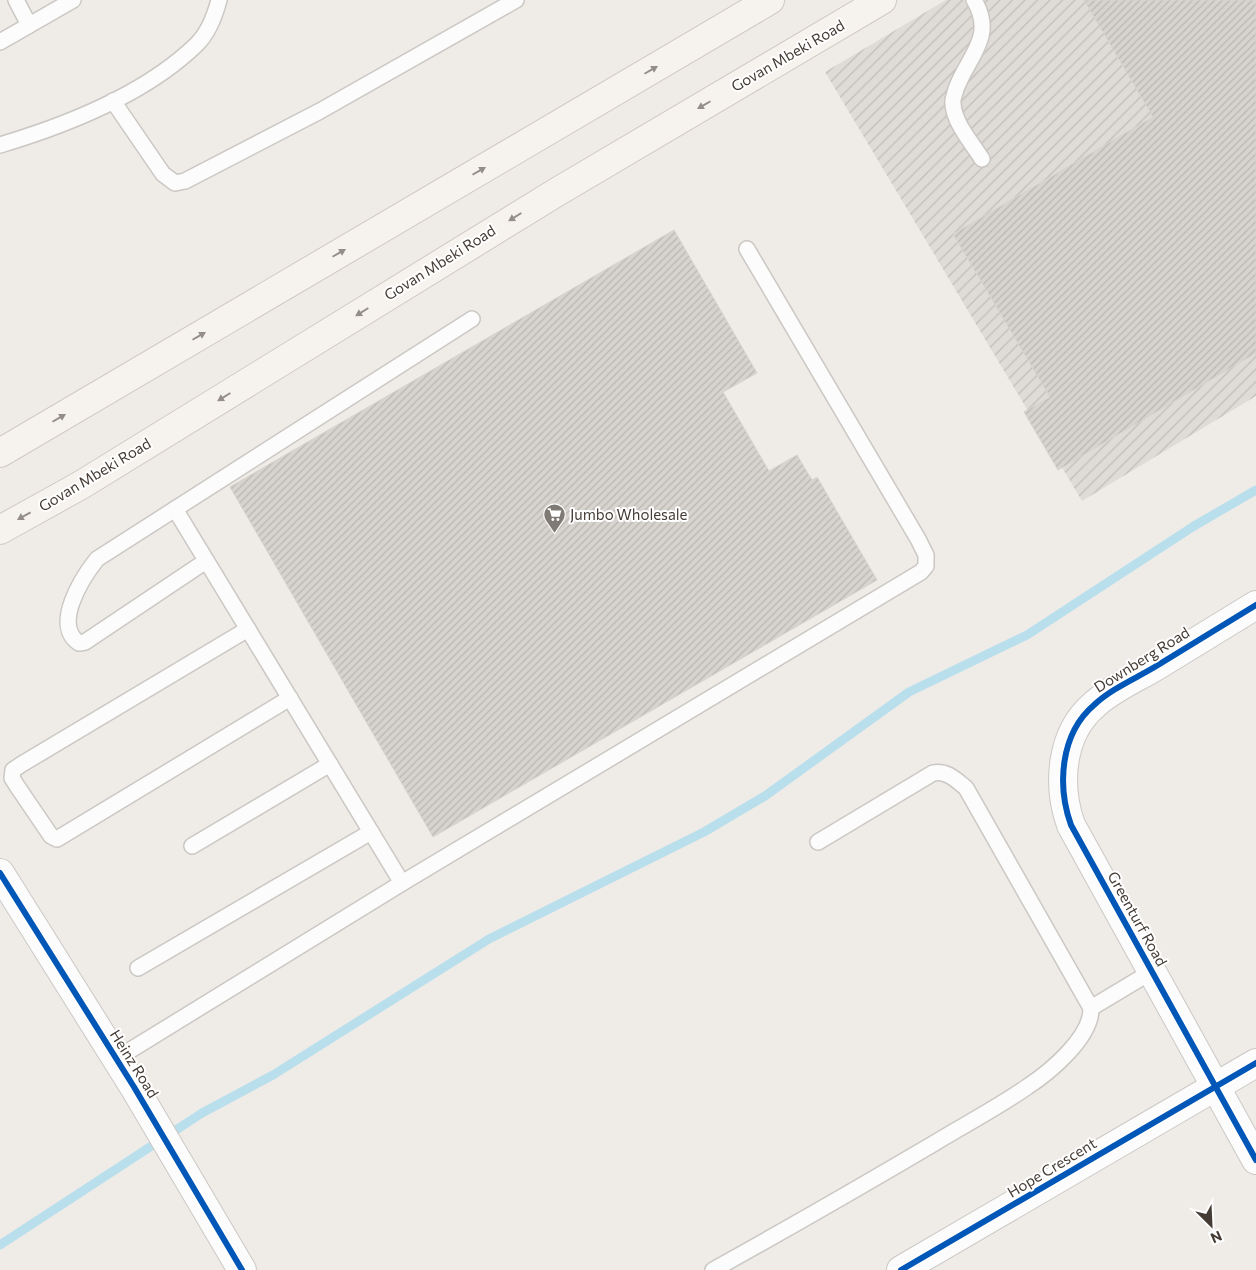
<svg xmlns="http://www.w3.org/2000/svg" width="1256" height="1270" font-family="Commissioner,sans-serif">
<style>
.industrial{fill:url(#industrial-furrows)}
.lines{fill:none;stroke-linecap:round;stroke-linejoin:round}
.stream{stroke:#badfec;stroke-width:9}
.building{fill:url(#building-hatch);stroke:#d7d3ce}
.lane-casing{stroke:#cbc8c4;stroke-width:18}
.street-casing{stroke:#cbc8c4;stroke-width:30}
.secondary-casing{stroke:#cfc9c1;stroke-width:30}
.lane{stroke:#fdfcfc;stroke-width:15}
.street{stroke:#fdfcfc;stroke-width:28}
.secondary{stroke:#f6f3ee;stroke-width:28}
.cycleway-casing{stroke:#fff;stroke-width:9}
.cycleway{stroke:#0057b8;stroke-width:6}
.oneway{fill:#958e88}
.labels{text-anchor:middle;stroke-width:4;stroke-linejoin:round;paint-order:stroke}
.street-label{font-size:15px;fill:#453c35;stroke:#fff}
.poi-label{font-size:15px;fill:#453c35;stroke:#fff;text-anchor:start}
</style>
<defs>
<pattern id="industrial-furrows" width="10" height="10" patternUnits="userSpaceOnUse" patternTransform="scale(1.25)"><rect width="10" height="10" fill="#dfdbd6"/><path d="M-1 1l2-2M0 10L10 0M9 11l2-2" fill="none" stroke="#c1bdb8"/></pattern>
<pattern id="building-hatch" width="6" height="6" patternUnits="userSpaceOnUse" patternTransform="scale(1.25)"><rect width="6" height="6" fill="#d7d3cf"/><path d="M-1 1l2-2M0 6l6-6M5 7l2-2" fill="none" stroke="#bab6b2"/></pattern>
</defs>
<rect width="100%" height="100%" fill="#efece8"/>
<polygon class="industrial" points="946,0 1256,0 1256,396 1082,501 825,72"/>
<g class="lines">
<polyline class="stream" points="0,1245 202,1113 273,1075 489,939 704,832 765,796 909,692 1027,635 1194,526 1256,490"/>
</g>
<g class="building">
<polygon points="1084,0 1256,0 1256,353 1058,470 1024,412 1050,397 953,234 1153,117"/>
<polygon points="674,230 757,373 723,392 769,471 797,455 812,480 817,477 877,580 433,837 230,487"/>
</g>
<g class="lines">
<defs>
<g id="lane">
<polyline points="16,0 29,25"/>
<path d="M974 0C996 37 968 56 956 89 955 94 952 99 953 104 954 123 972 143 982 159"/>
<polyline points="0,42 73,0"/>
<polyline points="113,101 163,174 175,183 185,181 320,111 516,0"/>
<path d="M0 145C67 125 146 94 197 44 208 33 215 15 219 0"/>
<polyline points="175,509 402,883"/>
<path d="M206 561 85 642 79 643C52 625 82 578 97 559L472 319"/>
<polyline points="248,629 22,764 13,770 12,778 17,786 51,836 57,839 290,698"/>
<polyline points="192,846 330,764"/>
<polyline points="138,968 371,832"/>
<polyline points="1091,1008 1151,972"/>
<polyline points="116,1059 402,883 921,572 926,566 926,555 918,539 747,249"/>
<path d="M713 1270C787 1229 860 1187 933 1144 964 1125 997 1108 1027 1087 1050 1072 1092 1037 1091 1008L966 788C956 780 947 770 933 773L818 842"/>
</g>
<g id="street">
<path d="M1256 605C1223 625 1191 645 1158 665 1137 678 1112 688 1094 705 1060 734 1057 786 1071 825L1256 1160"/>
<polyline points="0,873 134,1087 242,1270"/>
<polyline points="901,1270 1256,1063"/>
</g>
<g id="secondary">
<polyline points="0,453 770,0"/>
<polyline points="0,530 81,485 557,192 882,0"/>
</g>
</defs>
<use href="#lane" class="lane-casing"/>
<use href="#street" class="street-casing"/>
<use href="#secondary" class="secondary-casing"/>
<use href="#lane" class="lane"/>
<use href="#street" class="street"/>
<use href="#secondary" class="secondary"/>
<defs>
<g id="cycleway">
<path d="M1256 605C1223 625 1191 645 1158 665 1137 678 1112 688 1094 705 1060 734 1057 786 1071 825L1256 1160"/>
<polyline points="0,873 134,1087 242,1270"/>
<polyline points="901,1270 1256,1063"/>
</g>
</defs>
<use href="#cycleway" class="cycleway-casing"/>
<use href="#cycleway" class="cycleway"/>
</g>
<defs><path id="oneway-solid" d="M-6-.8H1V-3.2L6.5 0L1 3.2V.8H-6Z" transform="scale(1.25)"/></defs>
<g class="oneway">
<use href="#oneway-solid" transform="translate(651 70) rotate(-30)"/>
<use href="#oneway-solid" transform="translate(704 105) rotate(150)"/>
<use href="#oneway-solid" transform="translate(479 171) rotate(-30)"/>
<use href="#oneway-solid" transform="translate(515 217) rotate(148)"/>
<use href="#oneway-solid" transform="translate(339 253) rotate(-30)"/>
<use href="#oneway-solid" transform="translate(362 312) rotate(148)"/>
<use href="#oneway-solid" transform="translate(199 336) rotate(-30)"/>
<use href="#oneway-solid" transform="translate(224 397) rotate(148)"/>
<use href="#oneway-solid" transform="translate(59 418) rotate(-30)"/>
<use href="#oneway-solid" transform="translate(24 516) rotate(151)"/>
</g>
<defs>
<symbol id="supermarket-pin" viewBox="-11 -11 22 30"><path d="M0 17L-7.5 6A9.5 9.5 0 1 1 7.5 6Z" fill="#807a74" stroke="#fff"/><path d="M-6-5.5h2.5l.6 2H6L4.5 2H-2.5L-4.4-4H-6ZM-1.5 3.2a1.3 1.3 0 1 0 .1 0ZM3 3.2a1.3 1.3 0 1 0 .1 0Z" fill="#fff"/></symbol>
</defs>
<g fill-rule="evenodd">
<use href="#supermarket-pin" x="542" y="502" width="25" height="34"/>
</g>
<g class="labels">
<g class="street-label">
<text transform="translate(788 56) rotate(-30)" y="5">Govan Mbeki Road</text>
<text transform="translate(440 263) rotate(-32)" y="5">Govan Mbeki Road</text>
<text transform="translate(95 475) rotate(-31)" y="5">Govan Mbeki Road</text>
<text transform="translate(1142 660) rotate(-32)" y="5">Downberg Road</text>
<text transform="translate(1137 919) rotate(61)" y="5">Greenturf Road</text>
<text transform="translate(134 1064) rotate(58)" y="5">Heinz Road</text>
<text transform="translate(1052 1168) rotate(-31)" y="5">Hope Crescent</text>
</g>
<g class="poi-label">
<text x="570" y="520">Jumbo Wholesale</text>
</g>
</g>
<g transform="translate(1211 1225) rotate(156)" stroke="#ffffff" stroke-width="4" paint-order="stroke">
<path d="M0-4L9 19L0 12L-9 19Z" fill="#453c35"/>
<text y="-8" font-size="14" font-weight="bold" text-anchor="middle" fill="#453c35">N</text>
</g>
</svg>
